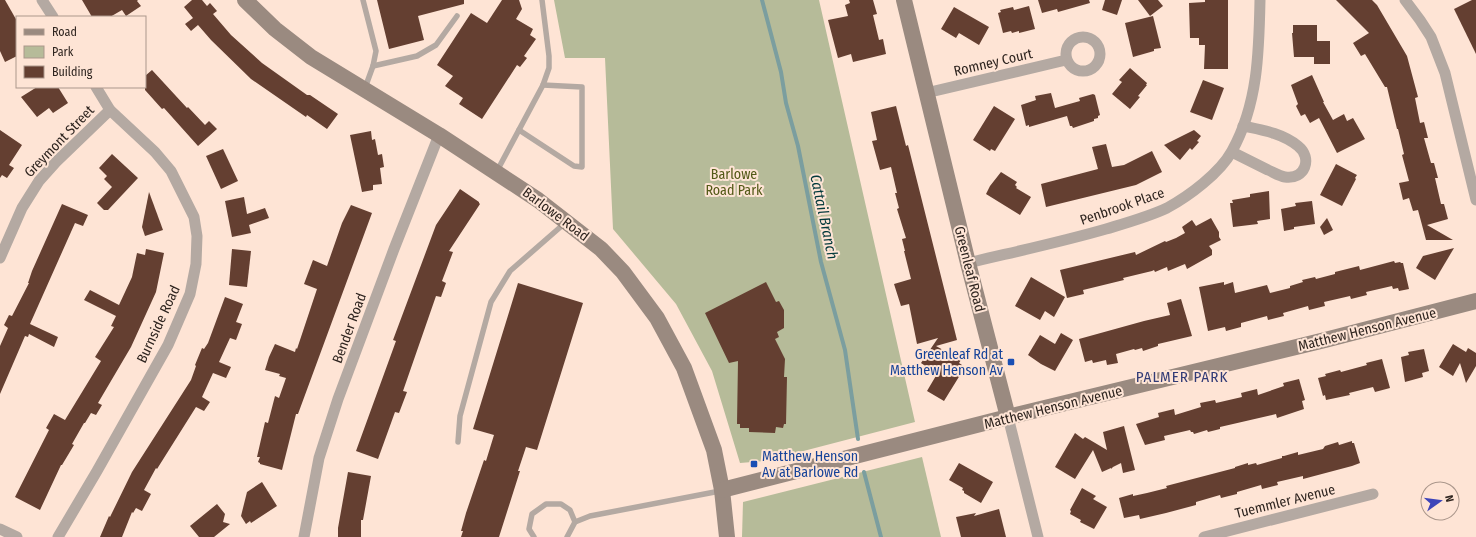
<svg xmlns="http://www.w3.org/2000/svg" width="1476" height="537" font-family="'Fira Sans Condensed',sans-serif">
<style>
.green{fill:#b6bb99}
.lines{fill:none;stroke-linecap:round;stroke-linejoin:round}
.stream{stroke:#7b9e9f;stroke-width:4}
.building{fill:#643f31}
.lane{stroke:#b4a9a2;stroke-width:5.5}
.street{stroke:#b4a9a2;stroke-width:11}
.secondary{stroke:#9a8a80;stroke-width:16}
.transit-dot{fill:#1a4fb4;stroke:#fee4d5;stroke-width:1.5}
.labels{text-anchor:middle;stroke-width:4;stroke-linejoin:round;paint-order:stroke}
.street-label{font-size:14px;fill:#2e241f;stroke:#fee4d5}
.park-label{font-size:14px;fill:#535917;stroke:#fee4d5}
.transit-label{font-size:14px;fill:#164399;stroke:#fee4d5;text-anchor:end}
.water-label{font-size:15px;font-style:italic;fill:#02393b;stroke:#fee4d5}
.neighbourhood-label{font-size:15px;letter-spacing:1px;fill:#323b76;stroke:#fee4d5}
</style>
<rect width="100%" height="100%" fill="#fee4d5"/>
<g class="green">
<polygon points="554,0 819,0 915,422 765,461 740,463 712,371 676,304 613,229 605,58 565,58"/>
<polygon points="922,457 941,537 742,537 743,502"/>
</g>
<g class="lines">
<g class="stream">
<polyline points="762,0 781,72 786,103 798,146 821,262 845,350 858,439"/>
<polyline points="864,472 881,537"/>
</g>
</g>
<g class="building">
<polygon points="0,0 5,0 17,21 17,56 5,62 0,51"/>
<polygon points="82,0 138,0 137,1 141,6 126,16 122,10 110,17 92,17"/>
<polygon points="192,0 202,0 207,6 210,3 217,11 213,14 231,35 262,63 307,95 310,95 338,114 327,129 307,115 306,117 251,79 211,40 198,25 191,31 185,24 193,18 184,7"/>
<polygon points="377,0 464,0 464,4 418,16 424,40 389,49"/>
<polygon points="502,0 519,0 522,9 516,19 533,29 530,35 536,39 524,56 527,58 520,67 517,65 482,119 459,104 463,98 445,86 453,76 437,65 471,13 487,23"/>
<polygon points="849,0 873,0 877,14 873,15 879,40 883,39 886,54 853,62 851,54 838,58 828,20 848,16 845,5 850,3"/>
<polygon points="1038,0 1089,0 1090,3 1058,12 1057,9 1042,13"/>
<polygon points="1105,0 1122,0 1117,15 1102,10"/>
<polygon points="1138,0 1158,0 1163,6 1150,16"/>
<polygon points="1205,0 1228,0 1228,69 1204,69 1205,45 1199,45 1199,38 1190,38 1189,3 1205,2"/>
<polygon points="1336,0 1372,0 1377,5 1407,56 1418,97 1415,98 1420,123 1424,122 1428,138 1424,138 1431,163 1434,163 1438,178 1435,178 1441,204 1444,204 1448,219 1427,225 1453,240 1426,240 1418,210 1413,211 1409,198 1403,200 1399,183 1409,181 1402,155 1404,154 1398,129 1397,129 1387,87 1385,87 1365,54 1361,56 1353,43 1369,33"/>
<polygon points="1472,0 1476,0 1476,54 1454,9"/>
<polygon points="1029,6 1035,29 1019,33 1019,31 1012,33 1011,31 1003,33 998,13 1001,12 1000,10 1013,7 1014,10"/>
<polygon points="954,7 989,27 979,45 959,33 956,38 941,29"/>
<polygon points="1153,16 1161,48 1154,49 1154,51 1133,57 1125,23"/>
<polygon points="1293,25 1317,25 1317,41 1330,41 1330,64 1314,64 1314,57 1294,57 1292,33 1293,33"/>
<polygon points="1130,68 1147,83 1146,85 1147,85 1138,96 1140,97 1130,109 1112,94 1122,82 1119,80"/>
<polygon points="152,70 187,108 188,107 205,125 209,121 217,129 198,146 164,108 162,109 145,90 145,76"/>
<polygon points="1312,75 1324,102 1323,102 1333,120 1344,114 1347,121 1353,118 1365,139 1337,153 1319,118 1310,123 1305,114 1301,116 1296,106 1298,104 1291,85"/>
<polygon points="1203,80 1224,88 1212,120 1190,112"/>
<polygon points="37,87 58,87 68,103 53,113 49,108 37,117 21,97"/>
<polygon points="1051,93 1055,108 1080,101 1079,98 1093,94 1095,95 1100,115 1098,116 1098,118 1094,119 1094,121 1073,128 1072,126 1070,126 1067,116 1029,127 1029,125 1026,126 1021,105 1036,100 1035,96"/>
<polygon points="896,106 906,146 908,145 957,340 936,346 961,360 959,363 965,367 944,401 927,391 937,374 921,363 938,338 917,344 909,304 901,306 894,284 911,279 904,251 905,251 902,239 906,238 897,209 899,208 895,193 897,193 891,167 880,170 872,141 877,140 871,112"/>
<polygon points="994,106 1015,119 995,151 991,149 990,151 973,140"/>
<polygon points="0,130 22,145 9,165 14,168 7,178 2,175 0,178"/>
<polygon points="1194,130 1201,136 1197,141 1199,142 1192,150 1190,148 1180,160 1164,145"/>
<polygon points="371,131 372,140 375,139 378,155 382,154 384,167 380,168 382,184 373,185 373,190 362,192 350,135"/>
<polygon points="1106,144 1112,167 1124,165 1152,151 1162,172 1136,185 1046,207 1041,184 1098,169 1092,147"/>
<polygon points="223,149 238,181 221,189 206,156"/>
<polygon points="112,154 138,178 108,210 104,210 97,203 112,187 104,179 107,176 99,168"/>
<polygon points="1336,164 1357,175 1355,178 1356,179 1342,206 1320,195"/>
<polygon points="1001,172 1017,182 1015,185 1017,187 1016,188 1031,197 1020,215 986,194 990,186"/>
<polygon points="460,189 479,202 479,203 480,204 449,251 453,252 442,281 446,283 441,297 436,296 403,391 407,392 399,413 395,412 378,459 356,451 396,341 393,340 436,225"/>
<polygon points="1269,191 1270,219 1257,221 1258,224 1233,227 1230,203 1233,203 1232,200 1250,197 1250,194"/>
<polygon points="149,192 163,230 145,236 142,227"/>
<polygon points="244,197 247,214 265,208 269,218 249,225 251,233 232,237 225,201"/>
<polygon points="1312,201 1315,224 1294,227 1294,229 1284,231 1281,209 1296,206 1295,203"/>
<polygon points="62,204 88,215 83,226 75,223 30,324 58,337 54,347 29,334 28,337 25,336 0,394 0,346 8,328 4,325 9,315 12,316 29,283 28,283 32,271"/>
<polygon points="351,205 372,213 298,414 296,414 282,470 260,464 260,463 258,462 260,457 257,457 265,422 268,423 275,396 279,398 286,378 279,376 280,374 265,370 269,357 275,344 295,352 296,348 297,349 317,289 304,284 313,260 327,266 342,223"/>
<polygon points="1211,218 1219,232 1219,237 1221,240 1209,246 1212,250 1212,255 1187,269 1185,264 1168,271 1167,267 1155,272 1154,270 1152,271 1123,278 1124,280 1083,290 1084,294 1067,298 1060,270 1135,252 1136,255 1165,241 1166,242 1176,238 1185,233 1182,227 1192,220 1196,226"/>
<polygon points="1327,218 1333,230 1324,235 1320,227"/>
<polygon points="1454,248 1435,280 1416,268 1423,256"/>
<polygon points="146,249 164,253 156,292 131,347 98,403 102,405 96,415 91,413 85,423 84,423 72,444 74,445 62,465 61,465 40,510 15,497 49,430 46,428 54,414 65,420 101,361 95,357 114,327 111,326 116,316 84,300 90,290 119,305 132,277 137,253 145,255"/>
<polygon points="232,249 251,251 247,287 229,285"/>
<polygon points="1394,261 1395,263 1400,262 1401,263 1403,263 1409,289 1399,291 1398,288 1393,289 1392,286 1366,292 1367,295 1351,299 1350,296 1324,302 1325,306 1309,310 1308,306 1283,313 1284,316 1268,320 1267,316 1241,323 1241,327 1226,331 1225,327 1208,331 1199,287 1224,282 1224,285 1233,282 1235,293 1267,285 1270,293 1290,288 1290,286 1303,282 1302,280 1315,277 1316,279 1335,274 1335,272 1359,266 1360,270"/>
<polygon points="1031,277 1065,297 1054,317 1045,311 1040,320 1015,306"/>
<polygon points="766,282 776,302 779,301 784,310 784,328 777,332 779,337 775,339 785,359 784,377 787,377 786,424 784,424 783,428 776,427 775,433 749,432 749,428 740,428 740,424 737,424 738,361 729,363 705,313"/>
<polygon points="518,283 583,303 537,450 526,447 518,471 520,471 499,537 461,537 463,531 461,531 466,513 484,460 486,461 494,435 473,429"/>
<polygon points="225,297 243,304 236,322 242,324 236,340 230,338 219,362 231,367 226,378 213,373 202,397 210,402 204,411 196,407 157,469 156,468 144,490 151,494 142,511 136,508 133,513 132,512 122,537 100,537 109,516 110,517 132,472 191,380 196,366 195,365 202,348 204,349 208,343"/>
<polygon points="1181,299 1192,336 1158,344 1158,346 1143,351 1142,348 1135,350 1134,349 1116,354 1118,363 1107,365 1106,360 1093,363 1092,360 1085,362 1079,339 1144,321 1170,315 1167,303"/>
<polygon points="1061,333 1073,340 1055,371 1041,364 1028,355 1040,335 1055,344"/>
<polygon points="1453,344 1466,352 1468,348 1476,353 1476,366 1466,383 1460,363 1453,376 1439,367"/>
<polygon points="1424,349 1429,371 1422,373 1423,377 1405,382 1401,357 1409,355 1408,352"/>
<polygon points="1382,359 1390,388 1375,392 1373,387 1349,393 1350,395 1326,400 1325,395 1323,396 1318,378 1326,376 1325,374 1340,370 1341,372 1367,365 1366,363"/>
<polygon points="1299,379 1305,400 1302,401 1304,409 1277,418 1276,414 1220,427 1220,429 1208,432 1207,430 1194,434 1193,432 1191,432 1190,430 1164,436 1165,440 1145,445 1136,424 1159,417 1158,413 1174,409 1175,415 1201,407 1200,403 1215,400 1216,403 1242,397 1241,393 1257,389 1258,395 1284,386 1283,383"/>
<polygon points="1124,426 1135,470 1123,473 1121,463 1113,467 1111,469 1111,468 1102,472 1093,450 1075,479 1055,467 1075,433 1083,439 1085,437 1107,450 1103,432"/>
<polygon points="1352,441 1352,443 1354,443 1360,463 1352,466 1303,479 1303,476 1277,482 1278,485 1262,489 1261,485 1237,492 1237,494 1221,498 1220,495 1196,502 1196,505 1166,513 1140,519 1139,515 1124,518 1119,498 1133,494 1133,496 1147,493 1167,488 1166,486 1235,468 1235,467 1248,463 1248,465 1256,463 1257,465 1282,458 1282,456 1284,456 1298,452 1298,455 1323,449 1325,446 1338,442 1339,445"/>
<polygon points="959,463 993,482 981,503 964,493 964,491 962,490 963,488 949,480"/>
<polygon points="348,472 371,476 363,520 361,520 361,537 338,537 338,528"/>
<polygon points="262,482 277,506 251,523 250,521 246,524 241,516 247,492"/>
<polygon points="1082,488 1096,496 1093,499 1107,507 1094,529 1080,522 1081,520 1070,514 1071,511 1070,510"/>
<polygon points="217,504 225,514 223,522 230,524 214,537 199,537 190,526"/>
<polygon points="999,509 1006,537 961,537 956,517 976,513 974,516"/>
</g>
<g class="lines">
<g class="lane">
<polyline points="363,0 376,51 373,66 365,88"/>
<polyline points="373,66 417,56 436,45 457,16"/>
<polyline points="519,130 574,166 582,167 582,87 543,85"/>
<polyline points="497,171 543,85 549,68 549,56 542,0"/>
<polyline points="458,442 460,416 491,302 510,271 565,223"/>
<polyline points="534,537 529,529 532,514 546,504 561,504 570,510 575,522"/>
<polyline points="567,537 575,522 590,516 720,491"/>
</g>
<g class="street">
<polyline points="42,0 53,17"/>
<polyline points="1405,0 1420,20 1431,37 1445,73 1476,200"/>
<circle cx="1083" cy="54" r="17"/>
<polyline points="926,93 1066,60"/>
<path d="M1232 152C1244 158 1256 164 1268 170 1273 172 1279 176 1285 177 1305 180 1313 158 1298 146 1282 133 1262 130 1243 126"/>
<polyline points="0,258 22,208 39,181 56,162 110,110"/>
<path d="M968 263C1014 252 1061 242 1106 229 1126 223 1148 217 1167 208 1189 196 1220 173 1232 151 1258 104 1259 52 1260 0"/>
<polyline points="1008,417 1038,537"/>
<polyline points="0,529 17,537"/>
<polyline points="58,537 97,471 168,345 190,294 196,264 197,236 194,217 171,171 155,152 110,110 96,87"/>
<polyline points="304,537 319,458 338,399 394,249 439,135"/>
<polyline points="1204,537 1373,494"/>
</g>
<g class="secondary">
<polyline points="245,0 275,29 311,57 439,135 538,200 601,249 623,272 657,318 684,368 714,450 722,490 727,537"/>
<polyline points="904,0 968,263 1008,417"/>
<polyline points="722,490 1008,417 1325,340 1476,301"/>
</g>
</g>
<g class="transit-dot">
<rect x="1007" y="358" width="8" height="8" rx="2"/>
<rect x="750" y="460" width="8" height="8" rx="2"/>
</g>
<g class="labels">
<g class="street-label">
<text transform="translate(993 62) rotate(-13)" y="5">Romney Court</text>
<text transform="translate(59 141) rotate(-46)" y="5">Greymont Street</text>
<text transform="translate(1122 206) rotate(-19)" y="5">Penbrook Place</text>
<text transform="translate(556 214) rotate(37)" y="5">Barlowe Road</text>
<text transform="translate(970 269) rotate(76)" y="5">Greenleaf Road</text>
<text transform="translate(158 324) rotate(-65)" y="5">Burnside Road</text>
<text transform="translate(349 328) rotate(-70)" y="5">Bender Road</text>
<text transform="translate(1367 329) rotate(-14)" y="5">Matthew Henson Avenue</text>
<text transform="translate(1053 407) rotate(-14)" y="5">Matthew Henson Avenue</text>
<text transform="translate(1285 501) rotate(-14)" y="5">Tuemmler Avenue</text>
</g>
<g class="park-label">
<text x="734" y="179">Barlowe<tspan x="734" dy="16">Road Park</tspan></text>
</g>
<g class="transit-label">
<text x="1003" y="359">Greenleaf Rd at<tspan x="1003" dy="16">Matthew Henson Av</tspan></text>
<text x="762" y="461" text-anchor="start">Matthew Henson<tspan x="762" dy="16">Av at Barlowe Rd</tspan></text>
</g>
<g class="water-label">
<text transform="translate(824 217) rotate(78)" y="5">Cattail Branch</text>
</g>
<g class="neighbourhood-label">
<text x="1182" y="382">PALMER PARK</text>
</g>
</g>
<rect x="16" y="16" width="130" height="72" fill="#fee4d5" stroke="#ab978c"/>
<rect x="24" y="29" width="20" height="6" fill="#9a8a80" stroke="#ab978c"/>
<text x="52" y="36" font-size="12" fill="#2e241f">Road</text>
<rect x="24" y="46" width="20" height="12" fill="#b6bb99" stroke="#ab978c"/>
<text x="52" y="56" font-size="12" fill="#2e241f">Park</text>
<rect x="24" y="66" width="20" height="12" fill="#643f31" stroke="#ab978c"/>
<text x="52" y="76" font-size="12" fill="#2e241f">Building</text>
<g transform="translate(1440 501) rotate(76)"><circle r="19" fill="#fee4d5" stroke="#ab978c"/>
<path d="M0-3L7 15L0 10L-7 15Z" fill="#3d44b9"/>
<text y="-6" font-size="11" font-weight="bold" text-anchor="middle" fill="#2e241f">N</text>
</g>
</svg>
